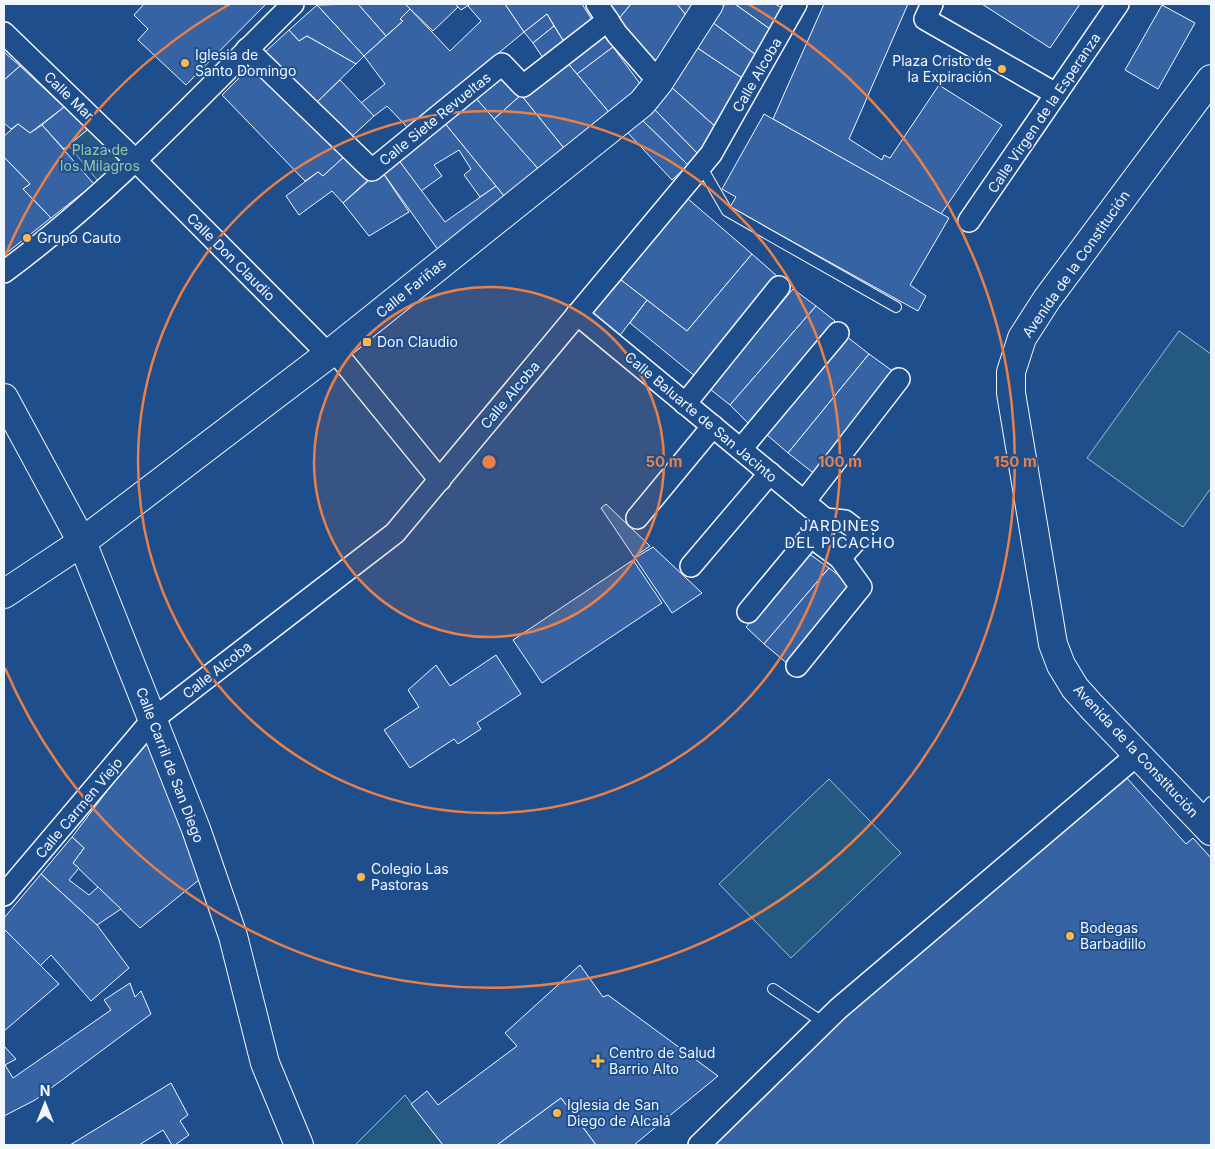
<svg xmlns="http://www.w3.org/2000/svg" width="1215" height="1149" font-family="Inter,sans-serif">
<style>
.green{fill:#245a82;stroke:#a8bbd7}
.building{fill:#3563a3;stroke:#f2f6ff}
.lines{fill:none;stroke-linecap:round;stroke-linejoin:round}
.lane-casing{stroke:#f2f6ff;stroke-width:12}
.street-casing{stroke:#f2f6ff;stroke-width:24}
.secondary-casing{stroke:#f2f6ff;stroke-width:30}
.lane{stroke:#1f4e8c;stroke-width:10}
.street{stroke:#1f4e8c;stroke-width:21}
.secondary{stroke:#1f4e8c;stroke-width:28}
.ring{fill:none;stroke:#ea8049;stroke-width:2.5}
.poi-dot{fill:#ffb74d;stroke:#1f4e8c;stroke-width:2}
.labels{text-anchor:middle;stroke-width:4;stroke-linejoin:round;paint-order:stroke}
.poi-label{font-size:14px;fill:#f2f6ff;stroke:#1f4e8c;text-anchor:start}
.street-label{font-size:14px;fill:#f2f6ff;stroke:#1f4e8c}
.park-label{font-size:14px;fill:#97c8a6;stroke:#1f4e8c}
.neighbourhood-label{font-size:15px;letter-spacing:1px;fill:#f2f6ff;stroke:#1f4e8c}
.centre{fill:#ea8049;stroke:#1f4e8c;stroke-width:2.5}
.ring-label{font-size:15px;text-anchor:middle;font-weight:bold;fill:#ea8049;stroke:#1f4e8c;stroke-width:4;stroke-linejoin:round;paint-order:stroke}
</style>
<rect width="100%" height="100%" fill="#1f4e8c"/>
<g class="green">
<polygon points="92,126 120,155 120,162 99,182 68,145"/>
<polygon points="1179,331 1211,354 1211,488 1183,527 1087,458"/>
<polygon points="829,779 901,853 791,958 719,884"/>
<polygon points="405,1095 443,1145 355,1145"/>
</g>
<g class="building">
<polygon points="144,4 266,4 186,85 138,40 148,29 134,15"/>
<polygon points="358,4 405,4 410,9 400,19 403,21 386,36"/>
<polygon points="358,4 386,36 364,56 317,5"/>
<polygon points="405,4 455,4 458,7 433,31"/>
<polygon points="455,4 470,4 461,10"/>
<polygon points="470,4 505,4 524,32 408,128 387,106 374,116 361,103 385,84 364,56 403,21 400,19 410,9 450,51 481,21 468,6"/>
<polygon points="505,4 582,4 594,23 566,45 547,14 524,32"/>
<polygon points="608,4 631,4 617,21"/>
<polygon points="631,4 677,4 687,16 660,60 648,60 617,21"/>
<polygon points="677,4 695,4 687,16"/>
<polygon points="725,4 735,4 770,29 756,55 712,22"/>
<polygon points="735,4 775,4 782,8 770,29"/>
<polygon points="824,4 908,4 849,139 882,160 884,155 890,158 939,85 1002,125 941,214 773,119"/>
<polygon points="982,4 1080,4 1050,48"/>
<polygon points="317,5 364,56 356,64 307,36 299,41 289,30"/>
<polygon points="1162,5 1195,23 1158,89 1125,70"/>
<polygon points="547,14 554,26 533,43 524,32"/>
<polygon points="712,22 756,55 742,78 696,47"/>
<polygon points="554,26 566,45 545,61 533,43"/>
<polygon points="289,30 299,41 307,36 356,64 314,105 263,54"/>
<polygon points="602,33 613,47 577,74 566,61"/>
<polygon points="613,47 641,85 612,116 577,74"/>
<polygon points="696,47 742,78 718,129 670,86"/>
<polygon points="4,52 20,66 4,80"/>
<polygon points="566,61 612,116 567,152 521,95"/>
<polygon points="20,66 64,107 30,133 18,124 11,129 4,123 4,80"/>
<polygon points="251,66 346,155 323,176 318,172 305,181 222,95"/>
<polygon points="500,73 521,95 494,119 473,95"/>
<polygon points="340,80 374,116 349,139 314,105"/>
<polygon points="670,86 718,129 697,153 653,108"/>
<polygon points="473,95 542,173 508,201 443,121"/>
<polygon points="521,95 567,152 542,173 494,119"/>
<polygon points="64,107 85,126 87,130 64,149 42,125"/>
<polygon points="653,108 697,153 688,165 640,118"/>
<polygon points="764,114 949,218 910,285 926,296 918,311 730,207 736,197 722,189"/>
<polygon points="640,118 688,165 672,180 627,132"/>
<polygon points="443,121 496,186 480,197 464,175 471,169 459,150 434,165 442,176 421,191 397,158"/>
<polygon points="18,124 30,133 42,125 94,184 51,218 23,189 30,184 4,157 4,136"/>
<polygon points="346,155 370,178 343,203 332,191 299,215 286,196 318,172 323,176"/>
<polygon points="4,157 30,184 23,189 51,218 4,255"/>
<polygon points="397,158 445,222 496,186 508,201 441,254 381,170"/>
<polygon points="381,170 409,212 369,236 343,203"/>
<polygon points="687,198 752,254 687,331 621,280"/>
<polygon points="752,254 777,276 696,377 630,323 647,300 687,331"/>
<polygon points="621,280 647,300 618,338 592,314"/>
<polygon points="793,289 816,306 730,405 710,389"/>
<polygon points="816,306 835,321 748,423 730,405"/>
<polygon points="846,336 869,354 788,453 766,434"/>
<polygon points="869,354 894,372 816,475 788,453"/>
<polygon points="606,504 650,546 634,557 601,508"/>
<polygon points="653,547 702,593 672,613 635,558"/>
<polygon points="808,553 829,568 764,644 746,627"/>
<polygon points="633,560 662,603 542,683 513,640"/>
<polygon points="829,568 851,585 788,664 764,644"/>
<polygon points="496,655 521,694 477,723 481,729 458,744 454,739 410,768 384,730 419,707 408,690 436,665 450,686"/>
<polygon points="146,740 153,740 200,879 140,928 73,863 84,848 72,837"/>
<polygon points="1126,777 1186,844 1193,838 1211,858 1211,1145 714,1145 838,1014"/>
<polygon points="72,837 84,848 73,863 79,868 69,880 89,895 98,887 121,909 97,925 41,874"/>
<polygon points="41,874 97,925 129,968 91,1001 51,955 40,966 4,929 4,918"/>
<polygon points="4,929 59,984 4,1031"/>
<polygon points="580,965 603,997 608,995 718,1076 634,1145 596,1145 561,1098 497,1145 443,1145 411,1104 427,1091 438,1105 517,1046 505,1033"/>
<polygon points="130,983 135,997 141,991 151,1014 35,1100 4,1116 4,1046 16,1059 5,1065 13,1078 111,1010 104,1000"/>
<polygon points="171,1083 188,1115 180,1121 189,1135 175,1145 172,1145 163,1130 139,1145 70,1145"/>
<polygon points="561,1098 596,1145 497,1145"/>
</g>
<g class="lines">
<defs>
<g id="lane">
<polyline points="701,166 727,211 896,307"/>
<polyline points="1199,816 1211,802"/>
<polyline points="773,989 824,1023"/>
</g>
<g id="street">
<polyline points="597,4 617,34 659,82"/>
<polyline points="932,4 925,19 1056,94"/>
<polyline points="4,33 135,160 328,354"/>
<polyline points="247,49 372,170 502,64 523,86 608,20"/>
<polyline points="969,221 1118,4"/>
<path d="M4 272C110 194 200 96 293 4"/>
<polyline points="577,314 825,519 845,521 862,534 840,558 821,544 825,519"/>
<polyline points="334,350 440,480"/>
<polyline points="685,404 779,287"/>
<polyline points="741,449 838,333"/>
<polyline points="804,502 899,379"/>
<polyline points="637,518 713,426"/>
<polyline points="691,566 770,473"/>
<polyline points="748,612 825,519"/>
<polyline points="797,666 861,587 840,558"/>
<polyline points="4,895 152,720 395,533 711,154 796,4"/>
<polyline points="699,1145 838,1009 1138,754"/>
</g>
<g id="secondary">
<polyline points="1211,79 1047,299 1022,338 1011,372 1011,393 1053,644 1061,665 1075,688 1092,707 1211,831"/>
<polyline points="4,398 82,542 196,829 233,936 265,1063 299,1145"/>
<polyline points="4,594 82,542 334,350 642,103 659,82 709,4"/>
</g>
</defs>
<use href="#lane" class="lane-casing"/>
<use href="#street" class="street-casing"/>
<use href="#secondary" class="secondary-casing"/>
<use href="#lane" class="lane"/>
<use href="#street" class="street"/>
<use href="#secondary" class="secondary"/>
</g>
<circle cx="489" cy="462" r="175" fill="#ea8049" fill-opacity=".12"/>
<g class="ring">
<circle cx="489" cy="462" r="175"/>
<circle cx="489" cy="462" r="351"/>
<path d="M5 256A526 526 0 0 1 230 4M748 4A526 526 0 1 1 5 668"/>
</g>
<g class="poi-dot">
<circle cx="185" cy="63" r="5"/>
<circle cx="1002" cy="69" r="5"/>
<circle cx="27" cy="238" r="5"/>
<rect x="362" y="337" width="10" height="10" rx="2.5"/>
<circle cx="361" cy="877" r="5"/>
<circle cx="1070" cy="936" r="5"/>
<path d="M595.5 1053.5h5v5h5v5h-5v5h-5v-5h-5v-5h5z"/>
<circle cx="557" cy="1113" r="5"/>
</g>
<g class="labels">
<g class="poi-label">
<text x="195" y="60">Iglesia de<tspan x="195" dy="16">Santo Domingo</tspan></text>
<text x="992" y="66" text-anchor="end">Plaza Cristo de<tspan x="992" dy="16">la Expiración</tspan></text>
<text x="37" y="243">Grupo Cauto</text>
<text x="377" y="347">Don Claudio</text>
<text x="371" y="874">Colegio Las<tspan x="371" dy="16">Pastoras</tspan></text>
<text x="1080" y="933">Bodegas<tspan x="1080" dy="16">Barbadillo</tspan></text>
<text x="609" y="1058">Centro de Salud<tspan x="609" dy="16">Barrio Alto</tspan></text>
<text x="567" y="1110">Iglesia de San<tspan x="567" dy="16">Diego de Alcalá</tspan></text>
</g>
<g class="street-label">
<text transform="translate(757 75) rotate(-60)" y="5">Calle Alcoba</text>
<text transform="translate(69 96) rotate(44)" y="5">Calle Mar</text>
<text transform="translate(1044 113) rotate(-56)" y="5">Calle Virgen de la Esperanza</text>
<text transform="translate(435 119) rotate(-39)" y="5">Calle Siete Revueltas</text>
<text transform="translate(231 257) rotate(45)" y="5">Calle Don Claudio</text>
<text transform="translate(1076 264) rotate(-55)" y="5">Avenida de la Constitución</text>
<text transform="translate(411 288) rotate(-39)" y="5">Calle Fariñas</text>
<text transform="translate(510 395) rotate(-50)" y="5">Calle Alcoba</text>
<text transform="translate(701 417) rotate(40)" y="5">Calle Baluarte de San Jacinto</text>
<text transform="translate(217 670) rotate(-38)" y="5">Calle Alcoba</text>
<text transform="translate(1136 751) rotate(47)" y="5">Avenida de la Constitución</text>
<text transform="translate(170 765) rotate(69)" y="5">Calle Carril de San Diego</text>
<text transform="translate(79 808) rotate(-50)" y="5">Calle Carmen Viejo</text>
</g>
<g class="park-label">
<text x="100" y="155">Plaza de<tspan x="100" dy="16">los Milagros</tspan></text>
</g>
<g class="neighbourhood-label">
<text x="840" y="531">JARDINES<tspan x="840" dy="17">DEL PICACHO</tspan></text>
</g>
</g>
<circle cx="489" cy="462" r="8" class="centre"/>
<g class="ring-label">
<text x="664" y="467">50 m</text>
<text x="840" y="467">100 m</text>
<text x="1015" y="467">150 m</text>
</g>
<rect width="1215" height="1149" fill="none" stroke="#f2f6ff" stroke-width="10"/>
<g transform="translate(45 1104)" stroke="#1f4e8c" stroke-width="4" paint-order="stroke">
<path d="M0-4L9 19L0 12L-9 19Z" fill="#f2f6ff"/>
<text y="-8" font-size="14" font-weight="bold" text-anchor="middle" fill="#f2f6ff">N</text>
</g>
</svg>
